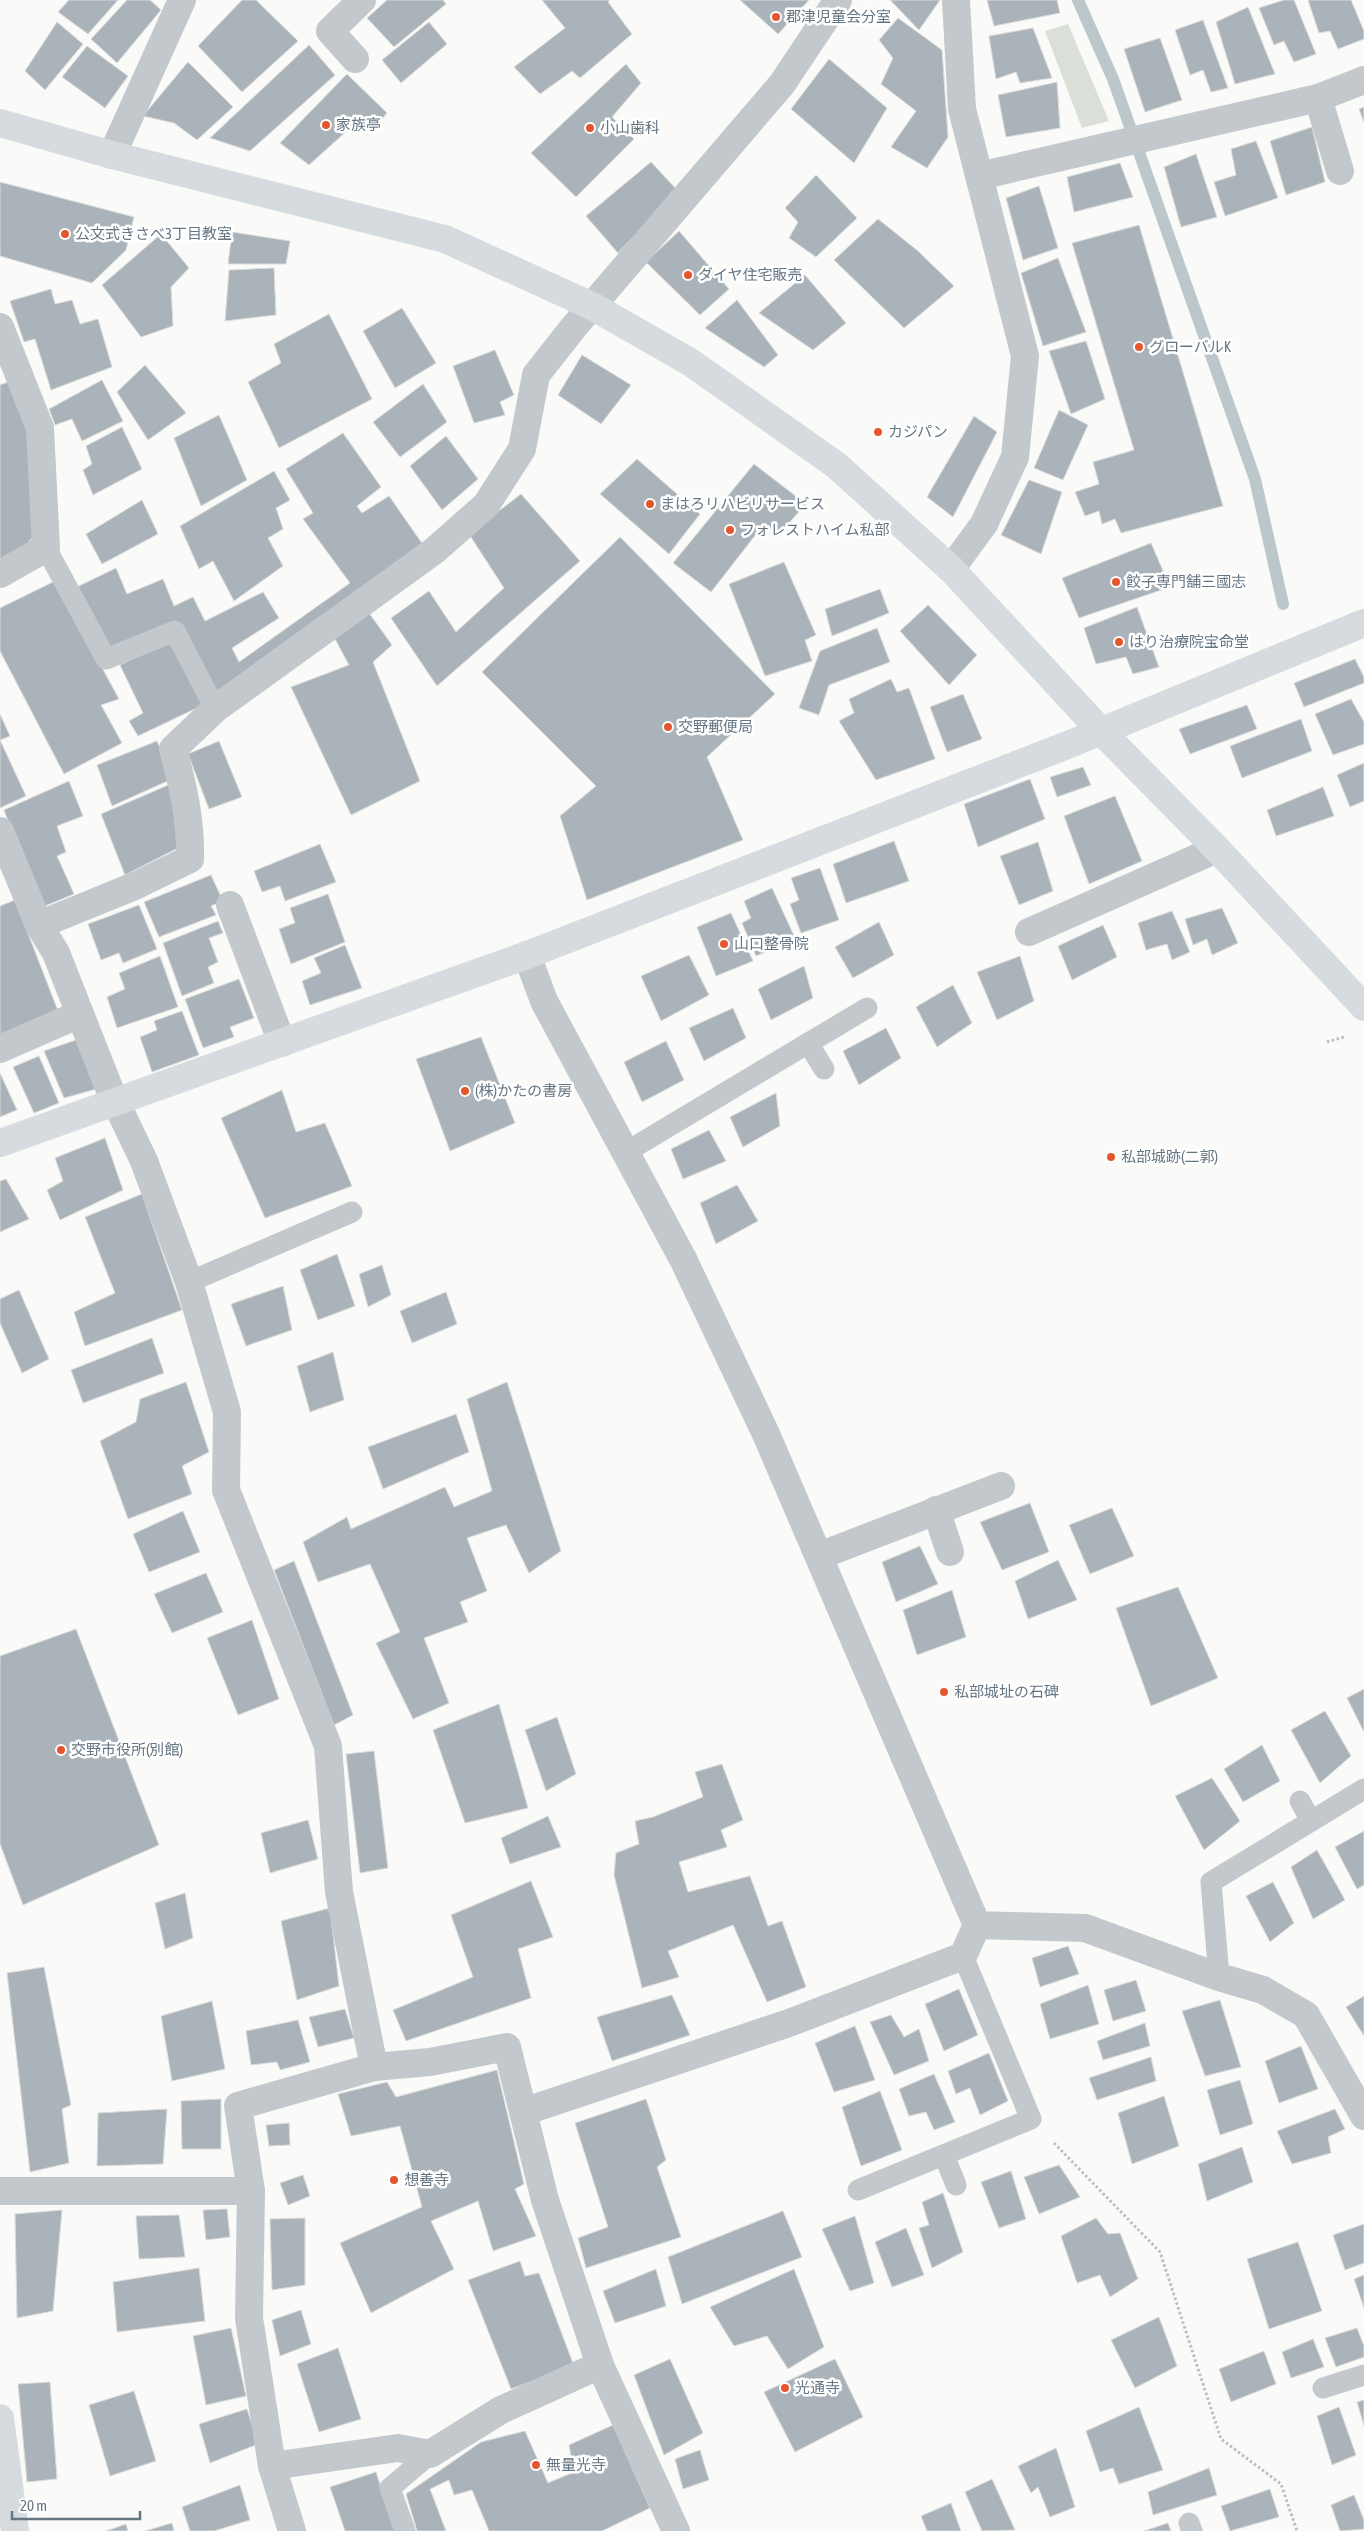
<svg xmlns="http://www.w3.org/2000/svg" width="1364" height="2531" font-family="'Asap Condensed','Noto Sans JP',sans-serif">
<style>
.green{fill:#dadfd7}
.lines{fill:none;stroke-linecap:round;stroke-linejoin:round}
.stream{stroke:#bbc7cb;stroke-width:12}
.building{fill:#aab3b9;stroke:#dcdcda}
.path{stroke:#bbbfc2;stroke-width:3;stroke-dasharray:2.5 2.5;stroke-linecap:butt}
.lane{stroke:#c3c8cc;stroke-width:21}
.street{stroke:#c3c8cc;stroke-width:28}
.secondary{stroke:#d6dbdf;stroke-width:28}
.poi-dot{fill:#e4572e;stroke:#fff;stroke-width:2}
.labels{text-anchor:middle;stroke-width:5;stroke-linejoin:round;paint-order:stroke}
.poi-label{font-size:15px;fill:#657683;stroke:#fff;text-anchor:start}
</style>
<rect width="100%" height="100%" fill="#fafaf8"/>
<polygon class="green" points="1068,24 1109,121 1082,128 1045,31"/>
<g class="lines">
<polyline class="stream" points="1078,0 1113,79 1255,479 1283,604"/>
</g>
<g class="building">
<polygon points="69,0 118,0 88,34 58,12"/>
<polygon points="127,0 150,0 161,10 117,63 91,39"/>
<polygon points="242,0 256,0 298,41 242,92 198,46"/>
<polygon points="387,0 443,0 446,4 394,47 367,18"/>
<polygon points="542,0 610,0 608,2 632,34 580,78 572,71 540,94 514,67 565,28"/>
<polygon points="740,0 809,0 778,34"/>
<polygon points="890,0 940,0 919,30"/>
<polygon points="987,0 1057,0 1060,13 994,26"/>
<polygon points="1284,0 1294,0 1316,54 1294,62 1284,41 1274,45 1259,8"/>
<polygon points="1308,0 1351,0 1364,31 1364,39 1338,49 1330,31 1319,33"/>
<polygon points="1248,7 1275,74 1235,84 1216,22"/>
<polygon points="898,18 942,50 948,137 927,168 891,147 916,111 881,84 893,58 879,40"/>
<polygon points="1203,20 1228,88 1211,92 1203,70 1190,75 1175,30"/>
<polygon points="57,22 83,44 45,90 25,71"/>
<polygon points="429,22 447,44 401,83 382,60"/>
<polygon points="1033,28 1052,78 1020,83 1016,72 996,79 989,36"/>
<polygon points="1160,38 1182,100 1145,112 1124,49"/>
<polygon points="309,45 335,75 250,151 210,138"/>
<polygon points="87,46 128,76 105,108 62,77"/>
<polygon points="829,59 887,108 854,163 791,109"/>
<polygon points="188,62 233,107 197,140 174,123 143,116"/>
<polygon points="626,64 641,83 612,117 634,139 576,197 531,153"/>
<polygon points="347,74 387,113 372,130 360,119 309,165 280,143"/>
<polygon points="1057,82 1060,128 1006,137 998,95"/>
<polygon points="1364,107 1364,123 1359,109"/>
<polygon points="1312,127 1325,182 1286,195 1270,141"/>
<polygon points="1256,141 1278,198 1225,216 1214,182 1236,175 1231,149"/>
<polygon points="1196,154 1217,217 1181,227 1164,167"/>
<polygon points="651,162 677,190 618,253 586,216"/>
<polygon points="1120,163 1133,197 1074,212 1067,177"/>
<polygon points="816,175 857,218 816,257 789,238 798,222 785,208"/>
<polygon points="0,182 134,217 126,250 92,283 0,256"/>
<polygon points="1039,186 1058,248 1023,260 1006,198"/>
<polygon points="878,219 918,251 954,286 904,328 834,260"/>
<polygon points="1139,225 1223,506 1121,533 1115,519 1102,524 1099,511 1085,516 1075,492 1099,484 1093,462 1134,450 1072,243"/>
<polygon points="679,231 729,289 700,315 646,262"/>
<polygon points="232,232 290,241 286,264 228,264"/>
<polygon points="161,234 189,268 171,287 173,326 141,337 102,285"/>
<polygon points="1058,258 1086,332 1043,346 1021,273"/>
<polygon points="274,268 276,315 225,321 229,270"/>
<polygon points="805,275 846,323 813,350 759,313"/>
<polygon points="51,289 55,304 72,300 80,324 98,319 112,367 51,390 35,339 24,342 10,301"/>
<polygon points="737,300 778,355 764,367 705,328"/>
<polygon points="402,308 436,363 395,388 363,331"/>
<polygon points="329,314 372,399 279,448 248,382 281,363 274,344"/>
<polygon points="1086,341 1105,399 1071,414 1049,351"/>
<polygon points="495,350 514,395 500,402 505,415 474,423 453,366"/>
<polygon points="582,355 631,385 601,424 558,395"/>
<polygon points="145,365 186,413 148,440 117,392"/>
<polygon points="13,380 38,474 39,531 19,552 0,563 0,385"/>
<polygon points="102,380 123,421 82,441 72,419 55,425 49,409"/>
<polygon points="423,384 447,422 400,457 373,422"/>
<polygon points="1059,410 1088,425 1063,480 1034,468"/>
<polygon points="219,415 247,480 201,506 174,438"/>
<polygon points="974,416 997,432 953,517 927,497"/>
<polygon points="122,427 142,469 93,495 83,470 92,464 86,446"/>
<polygon points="343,433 381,487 357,506 362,513 389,496 426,549 217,703 177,625 110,651 77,587 116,568 127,594 163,579 174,606 193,597 205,621 263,592 279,618 232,648 239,662 350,583 303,519 313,513 286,469"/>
<polygon points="446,436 478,479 442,510 410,466"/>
<polygon points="637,459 700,514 669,554 600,494"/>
<polygon points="754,464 806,504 778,535 764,524 711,592 673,563"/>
<polygon points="274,471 290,500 276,508 283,529 268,538 283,566 234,601 213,561 199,569 180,526"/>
<polygon points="1029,480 1062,492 1041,554 1001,535"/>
<polygon points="521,494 580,561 437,686 391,618 429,591 456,632 504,588 469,534"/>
<polygon points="142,500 158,534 102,564 86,534"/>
<polygon points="620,537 775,694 707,757 743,840 587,900 560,816 596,786 482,672"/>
<polygon points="1151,543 1170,587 1079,618 1062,578"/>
<polygon points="784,562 816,635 805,640 812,661 765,676 729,584"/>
<polygon points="55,581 119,699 101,705 122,743 64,774 0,651 0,608"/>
<polygon points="880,589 889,613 832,636 825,609"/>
<polygon points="928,605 977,655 949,685 900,631"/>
<polygon points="1137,607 1159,667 1133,674 1126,657 1096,664 1084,628"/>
<polygon points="369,613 392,645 373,662 420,781 351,815 291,687 349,665 335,639"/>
<polygon points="877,628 890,662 829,685 819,715 799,708 820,651"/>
<polygon points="172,640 203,705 138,736 129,721 143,713 120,665"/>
<polygon points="1355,659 1364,677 1364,683 1304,707 1294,683"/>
<polygon points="891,679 897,692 909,688 935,759 876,780 839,721 854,713 849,699"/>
<polygon points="963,694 982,739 947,752 930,707"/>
<polygon points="1351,699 1364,722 1364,744 1333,755 1315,714"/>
<polygon points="1247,705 1257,729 1190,754 1179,729"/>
<polygon points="0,714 10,736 0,740 26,796 0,808"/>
<polygon points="1301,719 1312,751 1242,778 1230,746"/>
<polygon points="157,741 172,779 112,806 97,765"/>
<polygon points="219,741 242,797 209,809 188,754"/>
<polygon points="1364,763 1364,801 1350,807 1337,775"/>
<polygon points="1083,767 1091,785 1057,797 1050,777"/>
<polygon points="1030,779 1045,819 978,847 964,804"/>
<polygon points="69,781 83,816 57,826 66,852 57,856 74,894 40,908 4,810"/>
<polygon points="173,783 180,847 125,875 101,814"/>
<polygon points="1323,787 1334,816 1276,836 1267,810"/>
<polygon points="1115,796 1142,861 1089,884 1064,816"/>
<polygon points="894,841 909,881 846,903 833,864"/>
<polygon points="1038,842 1053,891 1019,905 1000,856"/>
<polygon points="320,844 336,882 285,901 280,886 262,892 254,871"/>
<polygon points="820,868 839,920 801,933 790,904 799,900 791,878"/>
<polygon points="211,875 223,901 211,906 216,915 159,937 144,902"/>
<polygon points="772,888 796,940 756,956 742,923 751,918 744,901"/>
<polygon points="328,894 345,942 291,964 279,929 295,923 290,908"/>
<polygon points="15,900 60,1016 0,1040 0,906"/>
<polygon points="139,905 157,949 123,963 119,953 101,960 88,924"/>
<polygon points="1222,908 1238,943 1212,955 1207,939 1193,945 1185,919"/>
<polygon points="1172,911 1190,952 1172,960 1167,944 1146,950 1138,923"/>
<polygon points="731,913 753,961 716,976 697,927"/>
<polygon points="218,921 223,933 209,938 218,962 208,967 214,983 182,996 163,943"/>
<polygon points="879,922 894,955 853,978 835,947"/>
<polygon points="1103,925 1117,957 1072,980 1058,946"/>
<polygon points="345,945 362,988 310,1005 302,981 321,973 314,958"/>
<polygon points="689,955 709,995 661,1021 641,976"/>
<polygon points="160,956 178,1007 117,1028 107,997 125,989 119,973"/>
<polygon points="1020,956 1034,1001 997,1020 977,972"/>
<polygon points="804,966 813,998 771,1020 758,989"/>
<polygon points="239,979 254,1018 230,1027 234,1037 203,1048 185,999"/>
<polygon points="953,985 972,1023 937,1047 916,1007"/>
<polygon points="733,1008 746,1038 704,1061 689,1028"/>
<polygon points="182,1011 199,1055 152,1072 140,1037 157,1030 154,1021"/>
<polygon points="886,1028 901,1058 859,1085 843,1051"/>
<polygon points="481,1037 515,1123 450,1151 416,1059"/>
<polygon points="76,1040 96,1089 64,1098 44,1051"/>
<polygon points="666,1041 684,1080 642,1102 624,1062"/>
<polygon points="39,1056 59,1103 34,1113 13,1067"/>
<polygon points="0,1073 17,1110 0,1117"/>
<polygon points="282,1090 296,1132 325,1123 352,1186 265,1218 221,1118"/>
<polygon points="776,1093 780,1126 743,1147 730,1117"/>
<polygon points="709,1130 726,1161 683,1179 671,1149"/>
<polygon points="105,1138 123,1190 60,1220 47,1190 63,1181 55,1158"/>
<polygon points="6,1179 29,1219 0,1232 0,1181"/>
<polygon points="737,1185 758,1221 716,1244 700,1203"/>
<polygon points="142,1194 182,1310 85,1346 74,1312 115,1293 85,1217"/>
<polygon points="337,1254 355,1306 318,1320 300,1270"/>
<polygon points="382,1265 391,1295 368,1307 359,1274"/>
<polygon points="283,1286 292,1330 246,1346 231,1304"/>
<polygon points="19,1290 49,1359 22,1373 0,1323 0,1299"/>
<polygon points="446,1292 457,1324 412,1343 400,1311"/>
<polygon points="152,1338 164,1373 83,1403 71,1370"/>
<polygon points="333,1352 344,1400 310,1412 297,1366"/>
<polygon points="186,1382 209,1452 182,1466 192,1494 128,1519 100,1441 136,1422 140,1399"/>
<polygon points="507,1382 561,1551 529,1573 506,1525 467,1538 487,1591 460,1602 468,1622 424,1638 449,1703 413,1719 376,1643 400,1632 370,1564 318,1582 303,1542 347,1517 351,1529 445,1487 454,1507 492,1491 467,1399"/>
<polygon points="456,1414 469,1452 383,1489 368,1447"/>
<polygon points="1030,1503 1049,1552 1002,1570 980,1522"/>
<polygon points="1112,1508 1134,1556 1090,1574 1069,1525"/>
<polygon points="183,1511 200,1552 149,1572 133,1534"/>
<polygon points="920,1546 938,1584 896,1602 882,1562"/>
<polygon points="1058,1560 1077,1600 1028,1619 1015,1581"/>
<polygon points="294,1561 353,1715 334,1725 274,1570"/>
<polygon points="206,1573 223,1612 172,1633 154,1594"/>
<polygon points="1178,1587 1218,1678 1151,1706 1116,1608"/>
<polygon points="952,1590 966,1637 917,1655 903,1610"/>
<polygon points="252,1620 279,1699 238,1715 207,1638"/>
<polygon points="76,1629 159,1845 23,1905 0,1844 0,1656"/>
<polygon points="1364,1689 1364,1732 1347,1698"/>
<polygon points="499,1704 528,1808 465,1823 433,1730"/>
<polygon points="1325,1711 1351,1756 1320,1783 1291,1730"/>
<polygon points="557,1717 576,1774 546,1791 525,1730"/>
<polygon points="1262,1745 1280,1781 1243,1802 1224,1769"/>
<polygon points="374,1751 388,1868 360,1873 346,1754"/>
<polygon points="722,1764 743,1820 721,1830 727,1847 679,1862 688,1892 750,1876 768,1926 782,1921 806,1987 767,2002 733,1925 668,1951 679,1977 642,1988 614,1875 616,1853 639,1844 635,1821 653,1817 703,1797 695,1772"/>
<polygon points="1212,1778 1240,1821 1204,1850 1175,1796"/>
<polygon points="548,1816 561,1847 510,1864 501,1838"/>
<polygon points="308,1820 318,1859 270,1873 261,1833"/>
<polygon points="1364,1831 1364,1885 1357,1889 1335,1847"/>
<polygon points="1317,1850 1345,1900 1313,1919 1291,1867"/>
<polygon points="531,1881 553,1937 518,1949 531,1998 406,2041 393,2010 473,1977 451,1915"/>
<polygon points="1273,1882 1294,1923 1270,1942 1246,1896"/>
<polygon points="185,1893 193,1938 165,1949 155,1903"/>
<polygon points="330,1908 339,1986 297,2000 281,1921"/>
<polygon points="1068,1946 1079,1974 1040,1987 1032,1958"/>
<polygon points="44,1967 71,2105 62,2109 69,2163 30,2172 7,1973"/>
<polygon points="1136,1980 1146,2011 1113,2021 1104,1990"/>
<polygon points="1088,1985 1099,2024 1050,2039 1040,2004"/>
<polygon points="959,1989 978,2035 944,2051 925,2004"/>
<polygon points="672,1995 690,2035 612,2061 597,2017"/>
<polygon points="1364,1996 1364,2036 1346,2007"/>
<polygon points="1220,2000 1241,2067 1205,2076 1182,2011"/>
<polygon points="212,2001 225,2069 172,2081 161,2016"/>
<polygon points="345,2009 354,2038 318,2047 309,2017"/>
<polygon points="891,2015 904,2037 919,2029 929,2061 894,2075 870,2022"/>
<polygon points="298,2020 310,2062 280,2070 277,2062 251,2065 246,2031"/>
<polygon points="1145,2023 1150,2046 1103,2060 1097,2041"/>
<polygon points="855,2026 875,2080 834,2092 815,2043"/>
<polygon points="1301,2046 1318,2089 1279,2103 1265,2061"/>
<polygon points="989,2053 1008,2101 980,2115 970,2088 956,2094 948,2071"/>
<polygon points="1151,2057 1156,2081 1097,2100 1089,2078"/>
<polygon points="497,2070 524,2184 515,2189 536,2236 493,2251 478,2201 431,2221 454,2269 371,2313 340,2243 422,2207 400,2126 351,2136 338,2094 387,2082 396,2097"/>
<polygon points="934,2074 955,2122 934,2130 926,2112 909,2116 899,2089"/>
<polygon points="1240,2080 1253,2124 1220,2135 1207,2090"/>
<polygon points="880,2091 902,2150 861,2166 842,2107"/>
<polygon points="1164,2096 1179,2146 1132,2164 1118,2113"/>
<polygon points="221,2099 221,2149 182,2149 181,2101"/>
<polygon points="646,2099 666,2160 657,2167 681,2237 586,2268 578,2238 608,2227 575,2123"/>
<polygon points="167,2109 163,2164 97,2166 98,2113"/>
<polygon points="1335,2109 1345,2129 1328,2137 1331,2153 1292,2164 1277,2131"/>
<polygon points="289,2123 290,2145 269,2146 266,2125"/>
<polygon points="1242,2147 1253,2182 1207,2201 1198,2164"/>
<polygon points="1059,2165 1080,2197 1039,2214 1024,2177"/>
<polygon points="1011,2171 1026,2219 999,2228 981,2182"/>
<polygon points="303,2175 310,2196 288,2205 280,2183"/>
<polygon points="943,2193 963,2252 932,2268 919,2228 929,2225 922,2202"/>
<polygon points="227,2209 230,2237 206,2240 203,2210"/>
<polygon points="62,2210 53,2311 17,2318 15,2214"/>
<polygon points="783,2211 802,2257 682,2304 668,2257"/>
<polygon points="179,2215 185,2257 139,2259 136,2216"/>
<polygon points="855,2216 874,2283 850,2291 822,2229"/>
<polygon points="305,2218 305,2285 272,2290 270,2219"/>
<polygon points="1096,2218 1108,2234 1120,2233 1138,2279 1110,2297 1100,2275 1077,2283 1061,2236"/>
<polygon points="1364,2224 1364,2263 1345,2270 1333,2235"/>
<polygon points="906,2228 924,2275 892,2287 875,2242"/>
<polygon points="1298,2242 1322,2311 1269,2329 1247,2259"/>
<polygon points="520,2261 525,2276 539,2273 574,2366 511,2389 468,2280"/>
<polygon points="199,2268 205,2321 117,2332 113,2282"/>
<polygon points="656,2269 666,2306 615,2323 603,2291"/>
<polygon points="794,2269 824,2347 788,2369 767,2336 734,2346 710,2307"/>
<polygon points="1364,2275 1364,2308 1354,2279"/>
<polygon points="301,2310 311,2344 280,2356 272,2320"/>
<polygon points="1159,2317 1177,2366 1135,2388 1111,2340"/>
<polygon points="231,2328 246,2396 206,2405 193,2336"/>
<polygon points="1357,2328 1364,2346 1364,2357 1336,2367 1325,2338"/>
<polygon points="1313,2339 1324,2367 1291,2378 1282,2352"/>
<polygon points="338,2348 361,2419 319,2432 297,2364"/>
<polygon points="1264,2351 1276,2384 1231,2402 1219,2369"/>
<polygon points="670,2359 703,2433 664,2455 634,2375"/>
<polygon points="835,2359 863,2417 795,2452 764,2392"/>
<polygon points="50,2382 57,2479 27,2482 18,2384"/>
<polygon points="134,2391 156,2461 110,2476 89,2405"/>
<polygon points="1364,2400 1364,2426 1357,2402"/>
<polygon points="1139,2407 1163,2470 1119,2484 1113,2468 1100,2472 1086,2431"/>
<polygon points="1339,2407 1356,2455 1332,2465 1317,2416"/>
<polygon points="247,2409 258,2444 210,2463 199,2424"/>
<polygon points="613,2425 650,2508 602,2531 489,2531 472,2490 454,2495 449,2480 430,2489 446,2531 417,2531 406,2494 481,2442 525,2431 548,2483 574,2472 569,2445"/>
<polygon points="1056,2448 1075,2507 1050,2517 1038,2487 1031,2493 1018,2466"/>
<polygon points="700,2450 709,2480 683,2489 675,2459"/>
<polygon points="1209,2468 1217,2495 1153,2515 1148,2492"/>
<polygon points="376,2472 395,2531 345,2531 330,2487"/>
<polygon points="992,2479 1015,2530 982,2531 965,2492"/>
<polygon points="240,2485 250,2520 214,2531 190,2531 182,2507"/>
<polygon points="1270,2489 1279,2517 1230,2531 1221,2506"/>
<polygon points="1354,2495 1364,2520 1364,2529 1340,2531 1331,2505"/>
<polygon points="951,2503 961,2531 927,2531 921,2516"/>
<polygon points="172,2523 174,2531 145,2531"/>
<polygon points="1168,2523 1171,2531 1144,2531"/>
<polygon points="126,2524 128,2531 106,2531"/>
</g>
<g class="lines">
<g class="path">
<polyline points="1327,1042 1344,1037"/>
<polyline points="1054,2143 1160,2252 1221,2439 1281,2484 1297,2531"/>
</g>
<g class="lane">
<polyline points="46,548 106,659 175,631 215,709"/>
<polyline points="808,1043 824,1069"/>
<polyline points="626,1152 867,1008"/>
<polyline points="189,1282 352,1212"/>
<polyline points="1300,1801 1311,1821"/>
<polyline points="1219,1977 1211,1882 1364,1789"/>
<polyline points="944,2155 956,2185"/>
<polyline points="858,2190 1031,2119 963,1956"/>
<polyline points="1323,2388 1364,2375"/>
<polyline points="1189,2523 1192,2531"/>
<polyline points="405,2531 390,2488 430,2454"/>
</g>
<g class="street">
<polyline points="355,59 330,31 362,0"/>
<polyline points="1318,98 1340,171"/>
<polyline points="112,155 182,0"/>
<polyline points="979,176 1318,98 1364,80"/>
<polyline points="0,327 40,428 46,548 0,574"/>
<polyline points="951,569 984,524 1015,457 1025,356 962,109 956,0"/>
<polyline points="0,831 39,925 56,953 110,1090 144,1161 189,1282 227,1412 226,1490 328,1746 339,1892 374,2067 238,2106 251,2191 0,2191"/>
<polyline points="230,905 282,1043"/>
<path d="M39 925 137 885 190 859C191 821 183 786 173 749L215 709 434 551 486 505 522 449 536 375 573 328 782 84 838 0"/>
<polyline points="1029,932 1217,849"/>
<polyline points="527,955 544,1001 683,1259 766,1434 977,1925 1085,1928 1219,1977 1263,1990 1306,2015 1364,2116"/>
<polyline points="0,1049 80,1014"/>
<polyline points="936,1510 950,1552"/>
<polyline points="819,1556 1001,1486"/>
<polyline points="374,2067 430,2062 507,2047 545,2200 600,2365 676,2531"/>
<polyline points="523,2112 789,2023 963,1956 977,1925"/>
<polyline points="251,2191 249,2318 272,2466 292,2531"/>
<polyline points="272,2466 398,2448 430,2454 501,2410 600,2365"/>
</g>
<g class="secondary">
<polyline points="0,123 112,155 445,239 592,306 690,362 836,465 951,569 1100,730 1217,849 1364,1007"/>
<polyline points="0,1143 527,955 1070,744 1364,623"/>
<polyline points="0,2418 15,2531"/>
</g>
</g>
<g class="poi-dot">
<circle cx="776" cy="17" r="5"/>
<circle cx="326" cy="125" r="5"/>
<circle cx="590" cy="128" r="5"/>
<circle cx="65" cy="234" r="5"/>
<circle cx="688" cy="275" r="5"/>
<circle cx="1139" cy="347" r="5"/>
<circle cx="878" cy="432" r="5"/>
<circle cx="650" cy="504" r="5"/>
<circle cx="730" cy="530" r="5"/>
<circle cx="1116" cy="582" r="5"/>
<circle cx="1119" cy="642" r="5"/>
<circle cx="668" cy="727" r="5"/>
<circle cx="724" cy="944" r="5"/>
<circle cx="465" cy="1091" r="5"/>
<circle cx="1111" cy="1157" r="5"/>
<circle cx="944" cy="1692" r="5"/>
<circle cx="61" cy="1750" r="5"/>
<circle cx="394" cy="2180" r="5"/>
<circle cx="785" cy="2388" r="5"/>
<circle cx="536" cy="2465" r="5"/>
</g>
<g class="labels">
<g class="poi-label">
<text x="786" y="22">郡津児童会分室</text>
<text x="336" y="130">家族亭</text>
<text x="600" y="133">小山歯科</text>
<text x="75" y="239">公文式きさべ3丁目教室</text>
<text x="698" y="280">ダイヤ住宅販売</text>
<text x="1149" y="352">グローバルK</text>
<text x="888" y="437">カジパン</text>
<text x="660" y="509">まはろリハビリサービス</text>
<text x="740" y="535">フォレストハイム私部</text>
<text x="1126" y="587">餃子専門舗三國志</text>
<text x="1129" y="647">はり治療院宝命堂</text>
<text x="678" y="732">交野郵便局</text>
<text x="734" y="949">山口整骨院</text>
<text x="475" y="1096">(株)かたの書房</text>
<text x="1121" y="1162">私部城跡(二郭)</text>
<text x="954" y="1697">私部城址の石碑</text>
<text x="71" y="1755">交野市役所(別館)</text>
<text x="404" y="2185">想善寺</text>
<text x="795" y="2393">光通寺</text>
<text x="546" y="2470">無量光寺</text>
</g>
</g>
<path d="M12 2511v8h128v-8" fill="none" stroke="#657683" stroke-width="2.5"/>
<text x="20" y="2511" font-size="15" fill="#657683" stroke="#ffffff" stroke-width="4" paint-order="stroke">20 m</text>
</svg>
